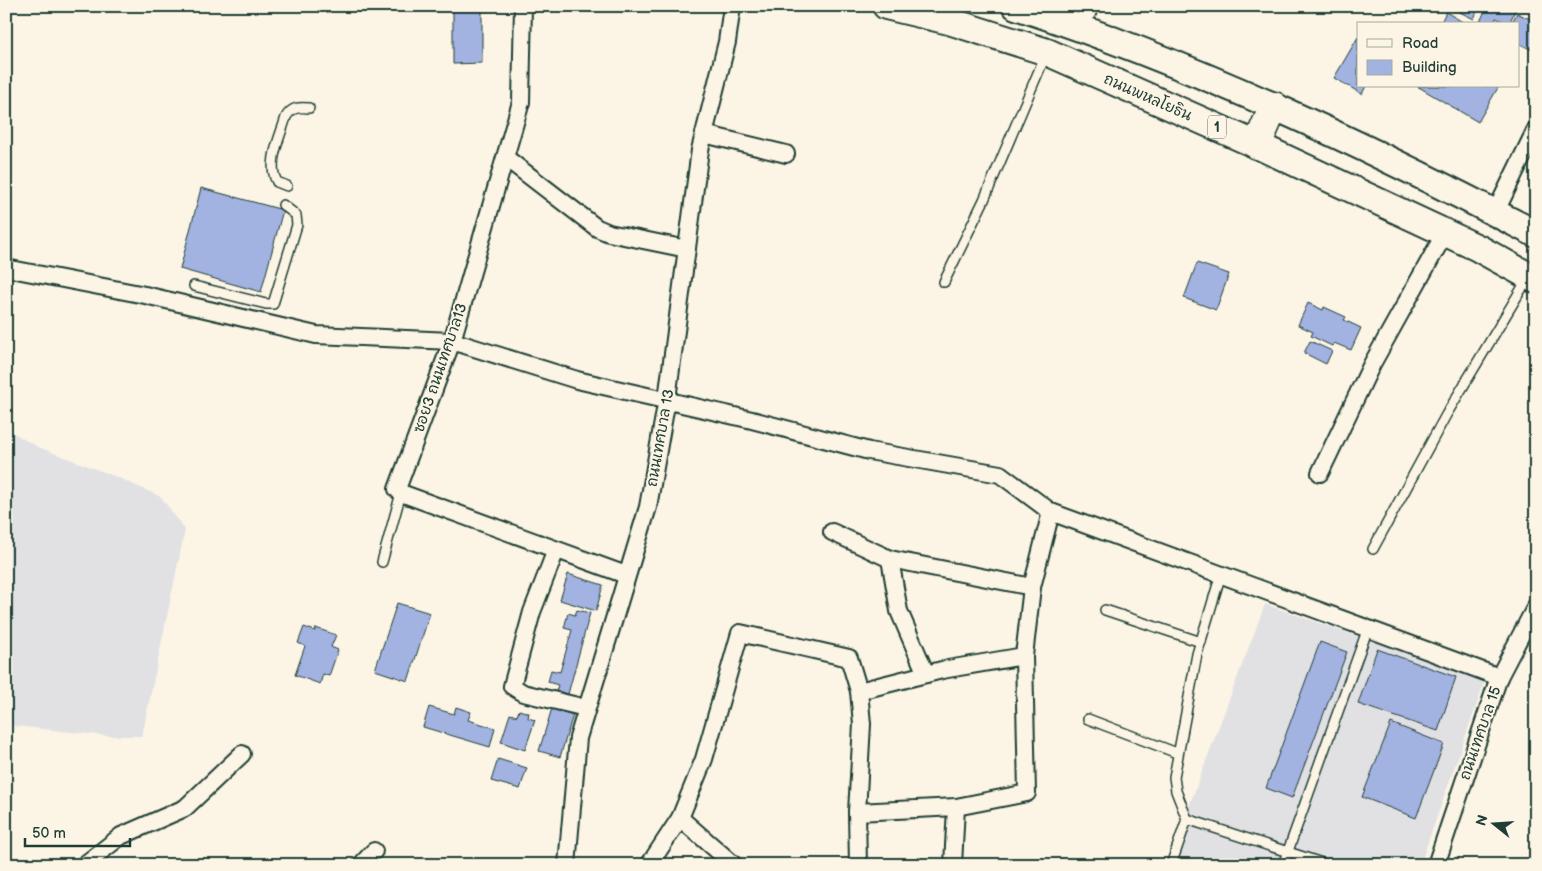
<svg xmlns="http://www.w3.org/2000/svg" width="1542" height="871" font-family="'Balsamiq Sans','Playpen Sans Thai',sans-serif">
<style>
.built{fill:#e1e1e4}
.building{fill:#a2b2e1;stroke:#1f3d34}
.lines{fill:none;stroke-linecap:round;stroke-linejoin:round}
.service-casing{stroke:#1f3d34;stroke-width:12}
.minor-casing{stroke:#1f3d34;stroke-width:20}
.primary-casing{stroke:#1f3d34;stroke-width:30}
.trunk-casing{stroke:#1f3d34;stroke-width:31}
.service{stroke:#fcf5e5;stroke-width:9}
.minor{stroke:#fcf5e5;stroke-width:16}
.primary{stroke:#fcf5e5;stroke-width:26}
.trunk{stroke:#fcf5e5;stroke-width:28}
.labels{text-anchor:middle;stroke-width:4;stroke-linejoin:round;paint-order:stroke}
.shield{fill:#fcf5e5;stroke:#617469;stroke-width:1}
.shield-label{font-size:14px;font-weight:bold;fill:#1f3d34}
.street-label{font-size:15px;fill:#1f3d34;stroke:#fcf5e5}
</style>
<rect width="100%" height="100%" fill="#fcf5e5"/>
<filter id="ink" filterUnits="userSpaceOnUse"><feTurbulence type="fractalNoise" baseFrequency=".02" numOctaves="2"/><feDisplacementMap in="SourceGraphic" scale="10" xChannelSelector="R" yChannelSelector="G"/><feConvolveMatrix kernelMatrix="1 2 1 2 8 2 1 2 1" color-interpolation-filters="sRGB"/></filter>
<g filter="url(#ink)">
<g class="built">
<polygon points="6,429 38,447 117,477 161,497 185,530 142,736 108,736 6,725"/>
<polygon points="1265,604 1485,681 1420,865 1167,865"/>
</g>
<g class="building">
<polygon points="453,6 482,6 482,63 453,64"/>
<polygon points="1447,6 1479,6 1474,19"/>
<polygon points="1487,6 1517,6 1509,24 1496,18 1493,24 1484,24 1480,22"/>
<polygon points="1446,12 1466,24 1440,24"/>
<polygon points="1517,13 1536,22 1536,52 1518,43 1518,24 1511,24"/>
<polygon points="1358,37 1358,86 1366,86 1362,94 1334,78"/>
<polygon points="1417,86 1499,86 1478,122"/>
<polygon points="201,188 283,210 261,292 180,269"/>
<polygon points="1197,263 1229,274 1216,310 1184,298"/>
<polygon points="1308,303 1323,310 1324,307 1346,317 1344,320 1361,328 1351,350 1334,343 1332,346 1311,336 1313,332 1298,325"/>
<polygon points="1310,341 1332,351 1326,364 1304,353"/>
<polygon points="568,574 603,585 596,611 560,600"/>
<polygon points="397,603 430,613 408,681 375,670"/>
<polygon points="577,610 590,613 568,694 556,691 558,685 548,682 551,670 560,672 572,630 564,628 568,613 575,615"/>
<polygon points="304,627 315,631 316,628 336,635 331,647 338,650 329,676 323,674 320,684 295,675 305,646 298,643"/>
<polygon points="1320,642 1347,652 1292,798 1266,788"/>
<polygon points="1377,649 1456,677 1438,731 1358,704"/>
<polygon points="429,707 454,714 456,707 471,712 468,720 495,728 490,747 423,727"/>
<polygon points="552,708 573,715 560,757 539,751"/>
<polygon points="519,710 529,713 528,718 535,720 525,750 501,742 510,714 517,716"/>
<polygon points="1391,723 1444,744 1416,818 1362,797"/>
<polygon points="498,759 527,768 520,789 491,781"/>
</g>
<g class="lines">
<defs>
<g id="service">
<path d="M287 186 277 182C266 164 281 135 286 117 292 107 299 107 309 108"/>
<polyline points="944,282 984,200 1046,54"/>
<polyline points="194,286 266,304 273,304 297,225 296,215 283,205"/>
<polyline points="1373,549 1446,415 1528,278"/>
<polyline points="382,562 401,493"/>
<polyline points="1105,610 1201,642"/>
<polyline points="1088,719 1177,753"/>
<polyline points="1187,819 1328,865"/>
<polyline points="1171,865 1187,819 1176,791 1174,777 1197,654 1221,574"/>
<polyline points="1283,865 1368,628"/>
</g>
<g id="minor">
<polyline points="523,6 521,102 452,341 397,489 401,493 626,575"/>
<polyline points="1081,27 1090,6"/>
<polyline points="704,134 786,154"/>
<polyline points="506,158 597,228 609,233 687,249"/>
<polyline points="1495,213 1536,129"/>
<polyline points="6,268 145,295 316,335 452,341 577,380 752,420 869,451 1000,474 1051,512 1499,677"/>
<polyline points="1320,473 1372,364 1445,233"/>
<polyline points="832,532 890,559 1032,587"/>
<polyline points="556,550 532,612 512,686 523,693 586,708"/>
<polyline points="890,559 899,611 926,674"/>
<polyline points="859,691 942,670 1024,656"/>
<polyline points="857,812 956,807 1027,793 1024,656 1032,587 1051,512"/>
<polyline points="680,818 734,865"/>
<polyline points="84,865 121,836 185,808 242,754"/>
<polyline points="361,865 374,851"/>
<polyline points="567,865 578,738 648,507 667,399 700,150 727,42 732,6"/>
<polyline points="649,865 680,818 704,759 740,633 849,658 859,691 862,724 857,812 858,865"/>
<polyline points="953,865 956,807"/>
<polyline points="1436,865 1499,677 1536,606"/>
</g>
<g id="primary">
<polyline points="886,6 949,21 1047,52 1257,145 1478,248 1536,280"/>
<path d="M1016 6C1196 65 1369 147 1536 234"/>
</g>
<polyline id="trunk" points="1257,145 1274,106"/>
</defs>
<use href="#service" class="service-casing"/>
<use href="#minor" class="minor-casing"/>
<use href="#primary" class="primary-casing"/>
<use href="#trunk" class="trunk-casing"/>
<use href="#service" class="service"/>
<use href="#minor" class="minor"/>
<use href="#primary" class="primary"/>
<use href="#trunk" class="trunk"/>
</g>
</g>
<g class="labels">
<rect class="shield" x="1208" y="115.5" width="18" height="23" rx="4"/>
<g class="shield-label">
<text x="1217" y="132">1</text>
</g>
<g class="street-label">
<text transform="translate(1148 97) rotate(24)" y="5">ถนนพหลโยธิน</text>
<text transform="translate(440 368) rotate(-71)" y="5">ซอย3 ถนนเทศบาล13</text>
<text transform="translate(660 438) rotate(-80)" y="5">ถนนเทศบาล 13</text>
<text transform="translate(1480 733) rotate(-71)" y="5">ถนนเทศบาล 15</text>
</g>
</g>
<rect width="1542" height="871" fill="none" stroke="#fcf5e5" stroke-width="25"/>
<rect x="12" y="12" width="1517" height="846" fill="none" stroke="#1f3d34" stroke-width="2" filter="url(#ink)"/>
<rect x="1357" y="22" width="162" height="65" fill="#fcf5e5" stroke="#a4ab9e"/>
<rect x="1367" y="39" width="25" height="8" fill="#fcf5e5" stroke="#a4ab9e"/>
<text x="1402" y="48" font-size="15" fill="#1f3d34">Road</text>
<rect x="1367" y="60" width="25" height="15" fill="#a2b2e1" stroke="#a4ab9e"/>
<text x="1402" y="72" font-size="15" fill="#1f3d34">Building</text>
<g transform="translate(1494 824) rotate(287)" stroke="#fcf5e5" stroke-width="4" paint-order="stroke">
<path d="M0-4L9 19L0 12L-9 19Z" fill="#1f3d34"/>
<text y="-8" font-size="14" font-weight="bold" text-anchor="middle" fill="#1f3d34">N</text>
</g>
<path d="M25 838v8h105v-8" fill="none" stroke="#1f3d34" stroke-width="2.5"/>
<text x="32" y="838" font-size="15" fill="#1f3d34" stroke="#fcf5e5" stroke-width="4" paint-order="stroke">50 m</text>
</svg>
